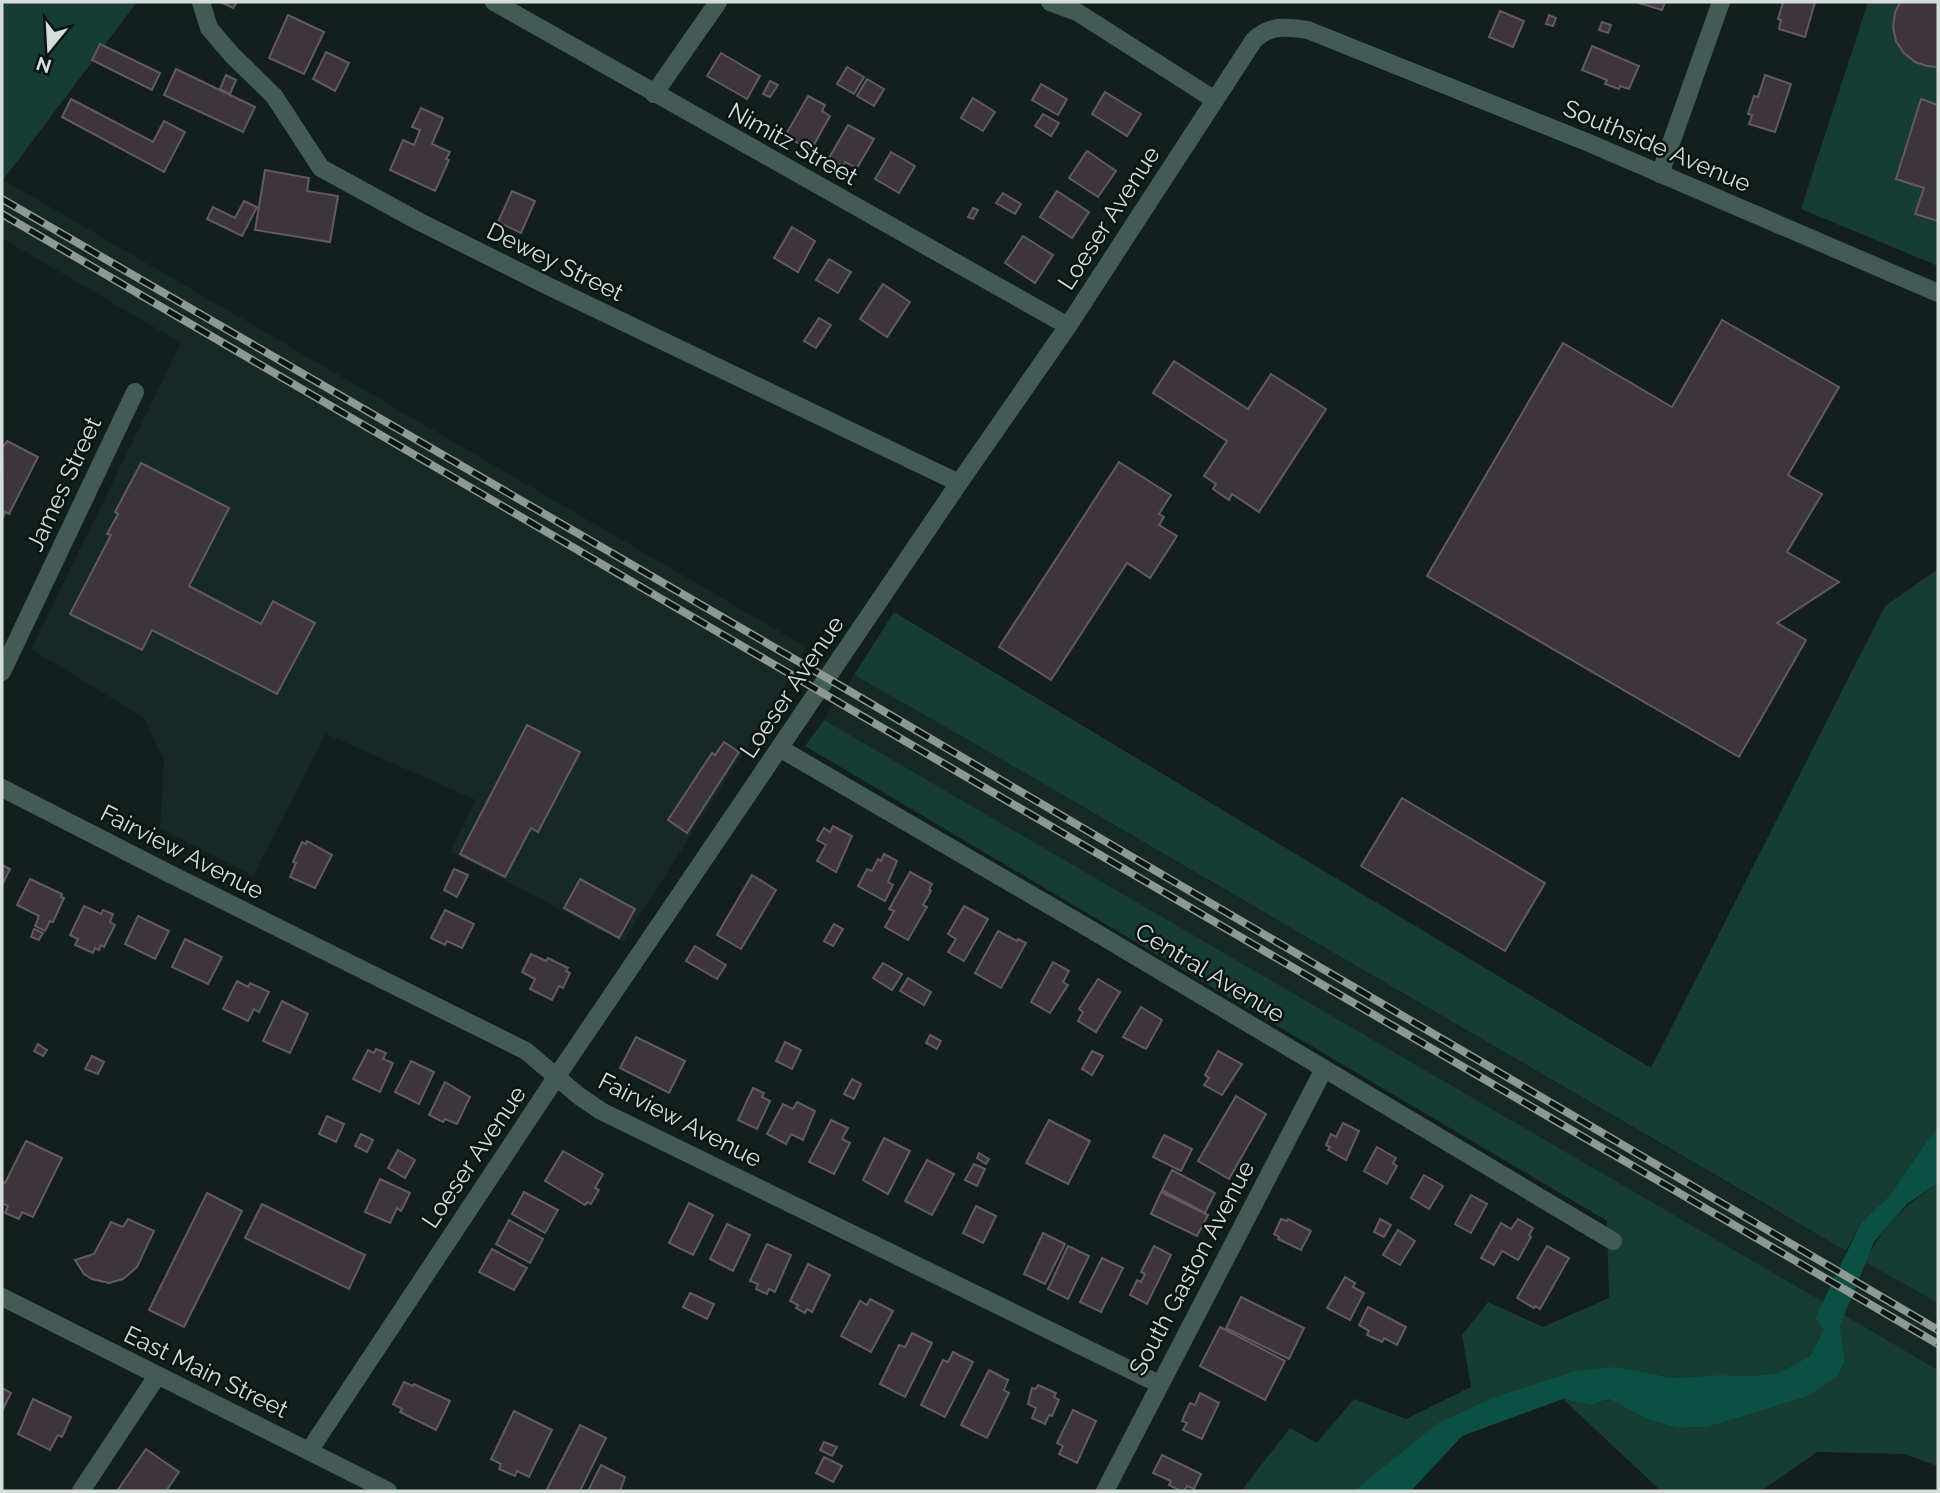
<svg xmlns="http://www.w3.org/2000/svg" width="1940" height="1493" font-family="Raleway,sans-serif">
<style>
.built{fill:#162925}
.green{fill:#173c34}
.water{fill:#0b5043}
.building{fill:#3e353c;stroke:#635961;stroke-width:2}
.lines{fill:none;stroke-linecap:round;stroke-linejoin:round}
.minor{stroke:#435b55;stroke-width:18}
.tertiary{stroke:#435b55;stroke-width:18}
.rail-casing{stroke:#8e9895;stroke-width:8}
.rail{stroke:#0a1513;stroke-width:5;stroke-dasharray:16;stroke-linecap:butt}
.labels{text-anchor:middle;stroke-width:5;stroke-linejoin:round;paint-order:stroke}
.street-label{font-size:24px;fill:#d5ddda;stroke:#0a1513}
</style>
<rect width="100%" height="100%" fill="#131f1c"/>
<g class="built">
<polygon points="2,179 806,647 781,693 623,942 450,852 476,800 326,734 253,876 160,828 164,760 144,718 31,649 181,343 2,238"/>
<polygon points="854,675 951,730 1800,1225 1938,1303 1938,1370 824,720"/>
</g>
<g class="green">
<polygon points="2,2 137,2 3,180 2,179"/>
<polygon points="1868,2 1938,2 1938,266 1801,209"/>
<polygon points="1938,569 1938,1129 1927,1141 1890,1195 1861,1223 1846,1251 951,730 854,675 894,612 1651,1068 1885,606"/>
<polygon points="824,720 1823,1302 1815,1318 1825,1330 1810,1356 1778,1373 1755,1376 1719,1375 1674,1378 1617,1367 1393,1461 1354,1491 1241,1491 1290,1428 1317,1443 1354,1399 1406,1419 1471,1387 1462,1335 1488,1302 1543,1327 1609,1298 1607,1221 805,746"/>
<path d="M1938 1183V1303L1865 1262C1881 1227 1907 1204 1938 1183Z"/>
<polygon points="1844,1315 1938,1370 1938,1466 1904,1454 1817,1452 1761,1491 1661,1491 1563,1399 1591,1405 1609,1399 1645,1418 1677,1428 1708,1427 1806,1397 1845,1358 1840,1326"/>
</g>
<polygon class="water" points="1938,1129 1938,1183 1907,1204 1874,1242 1840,1326 1845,1359 1838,1376 1806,1397 1708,1427 1677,1428 1645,1418 1609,1399 1591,1405 1563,1399 1462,1436 1411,1491 1354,1491 1438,1423 1495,1397 1576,1371 1617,1367 1674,1378 1719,1375 1755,1376 1778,1373 1810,1356 1824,1330 1815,1318 1861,1223 1890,1195 1927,1141"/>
<g class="building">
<polygon points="221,2 237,2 233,8"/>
<polygon points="1636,2 1669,2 1665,2 1662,10"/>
<polygon points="1783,2 1815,2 1805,37 1779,29 1781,20 1778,19"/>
<polygon points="1900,2 1938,2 1938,67 1927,66 1915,62 1904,53 1896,41 1893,27 1895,13"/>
<polygon points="1500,11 1524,21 1513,47 1489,37"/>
<polygon points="288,15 324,32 304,74 269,58"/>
<polygon points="1549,15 1556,18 1553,26 1546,24"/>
<polygon points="1602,22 1611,25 1608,33 1599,30"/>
<polygon points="100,44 160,73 152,90 92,60"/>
<polygon points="1592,46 1639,66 1629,89 1620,86 1619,89 1605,84 1607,80 1582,70"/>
<polygon points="326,52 349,63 335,91 313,79"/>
<polygon points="721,53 760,76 747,99 707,76"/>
<polygon points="847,67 864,77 854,94 837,84"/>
<polygon points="176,69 255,107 243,132 164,95"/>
<polygon points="226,75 236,80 230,94 220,89"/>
<polygon points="1765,75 1791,84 1775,132 1749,124 1752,115 1748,114 1754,96 1758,97"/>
<polygon points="867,79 884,89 874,106 857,96"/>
<polygon points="770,81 778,85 770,97 763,94"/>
<polygon points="1041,84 1067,99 1058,115 1032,100"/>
<polygon points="1105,92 1141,114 1127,136 1092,114"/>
<polygon points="808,96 825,105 822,111 830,116 811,150 785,136"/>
<polygon points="973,98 995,112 983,131 961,118"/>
<polygon points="71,99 153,142 164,121 185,132 164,172 62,117"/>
<polygon points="1921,99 1938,105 1938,221 1915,214 1924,188 1896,179"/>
<polygon points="421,108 443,118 432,144 450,152 446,159 449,160 435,191 390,170 403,140 414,145 420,130 412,127"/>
<polygon points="1043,114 1059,123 1051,136 1035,126"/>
<polygon points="848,125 874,139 857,168 845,162 843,166 829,158"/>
<polygon points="1087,151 1116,171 1098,197 1069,178"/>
<polygon points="891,152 915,166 899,193 875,179"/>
<polygon points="265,170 309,178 307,191 338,196 330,242 255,230"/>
<polygon points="512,191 535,201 521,233 498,222"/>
<polygon points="1057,191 1089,212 1072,238 1040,217"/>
<polygon points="1003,193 1021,204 1015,214 996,203"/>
<polygon points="244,201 257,207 242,236 207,219 213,207 235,218"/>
<polygon points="973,208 978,210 973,219 968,217"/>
<polygon points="792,227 815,241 798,272 774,258"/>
<polygon points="1023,236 1053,255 1035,283 1005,263"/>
<polygon points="829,259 851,272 838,293 816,280"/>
<polygon points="883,284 910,302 887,337 860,319"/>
<polygon points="819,318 831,325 816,348 804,341"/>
<polygon points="1722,320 1839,387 1788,475 1822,494 1787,552 1839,582 1777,623 1806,640 1739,757 1427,576 1563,343 1672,407"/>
<polygon points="1174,361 1248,409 1271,374 1326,409 1259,512 1232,494 1229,500 1213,489 1216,484 1204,476 1227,441 1153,393"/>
<polygon points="7,441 38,457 9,514 5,512 3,518 2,448"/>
<polygon points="1119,462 1171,495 1159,514 1164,517 1159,525 1177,536 1150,578 1127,563 1051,680 999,647"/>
<polygon points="141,463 229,508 189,586 261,624 273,601 315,623 277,694 152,630 142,650 70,614 111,535 107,534 118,514 115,512"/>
<polygon points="527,725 580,752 538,832 531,828 505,877 460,854"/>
<polygon points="724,742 739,752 687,833 668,820 712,753 715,755"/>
<polygon points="1402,798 1545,883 1505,951 1361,866"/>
<polygon points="833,826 852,836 836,872 817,861 826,845 817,840 824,828 830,832"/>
<polygon points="307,841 332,855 315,888 290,877 296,863 293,862 302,842 306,844"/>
<polygon points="884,854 897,861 888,882 893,885 885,901 858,886 867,869 872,871 878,859 881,861"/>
<polygon points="2,865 10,869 2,885"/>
<polygon points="454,869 468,875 457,897 444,890"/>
<polygon points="910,872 932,884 929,890 931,891 923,905 927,907 908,940 885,927 894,911 889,909"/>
<polygon points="752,875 776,890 741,949 717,935"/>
<polygon points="30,879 62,894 61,897 64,898 53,922 50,921 45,931 35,926 39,916 17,905"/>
<polygon points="580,879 635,909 619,938 564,908"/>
<polygon points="84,906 101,914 103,910 113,914 110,922 115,925 104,947 101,945 99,950 95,948 93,953 75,945 78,939 70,935"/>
<polygon points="964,906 988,919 964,961 948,952 956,939 948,934"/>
<polygon points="445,910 474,924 462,948 447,941 445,945 431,938"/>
<polygon points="138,916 169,931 155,959 125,944"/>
<polygon points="834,924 843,929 833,946 824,941"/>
<polygon points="34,929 43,933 39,940 31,937"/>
<polygon points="998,931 1017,941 1018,939 1026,943 1001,988 975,973"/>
<polygon points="185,939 222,957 208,984 172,967"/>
<polygon points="695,946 726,965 717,979 686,961"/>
<polygon points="531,954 546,961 548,958 568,968 566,971 570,973 563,988 559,986 552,1000 530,989 535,979 522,972"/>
<polygon points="1053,962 1069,971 1063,982 1068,985 1050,1013 1031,1002"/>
<polygon points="883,963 902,974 892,990 873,978"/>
<polygon points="908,978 931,992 924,1005 900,991"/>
<polygon points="1098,979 1120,992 1096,1032 1078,1021 1083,1012 1079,1009"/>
<polygon points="237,981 248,987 250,983 269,992 259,1012 254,1009 248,1021 223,1009"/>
<polygon points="282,1001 308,1014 290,1053 263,1041"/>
<polygon points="1141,1007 1162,1020 1146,1049 1123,1037"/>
<polygon points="930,1035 941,1041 937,1049 926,1043"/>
<polygon points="636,1037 685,1061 669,1093 620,1068"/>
<polygon points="785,1042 801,1050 792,1069 776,1061"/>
<polygon points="38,1044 47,1050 43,1056 34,1051"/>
<polygon points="376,1049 386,1053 383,1059 393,1063 380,1092 353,1079 368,1050 374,1053"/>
<polygon points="1092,1051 1103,1056 1092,1075 1082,1069"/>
<polygon points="1218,1051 1242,1064 1222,1095 1204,1085 1209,1078 1205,1075"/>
<polygon points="92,1056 104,1062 98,1074 85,1069"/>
<polygon points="411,1061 434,1072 419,1104 395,1092"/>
<polygon points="852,1079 861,1084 854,1099 844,1094"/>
<polygon points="445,1082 470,1097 457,1124 445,1119 443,1122 429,1115"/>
<polygon points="753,1088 764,1093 762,1097 770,1101 757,1129 738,1120"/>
<polygon points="1236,1096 1266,1114 1229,1179 1198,1161"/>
<polygon points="797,1102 815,1111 803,1140 791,1134 786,1144 767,1134 783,1104 793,1109"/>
<polygon points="327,1116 344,1124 336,1142 319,1134"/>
<polygon points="831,1120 848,1128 842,1139 850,1143 834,1174 809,1162"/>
<polygon points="1049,1120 1090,1141 1068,1184 1026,1163"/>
<polygon points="1343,1123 1359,1131 1346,1160 1328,1150 1330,1147 1326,1145 1331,1134 1336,1137"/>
<polygon points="361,1134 373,1140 367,1152 355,1146"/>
<polygon points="1164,1135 1192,1149 1181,1171 1153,1157"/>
<polygon points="884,1138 910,1151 888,1194 863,1180"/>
<polygon points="26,1141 62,1158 33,1217 22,1212 19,1219 5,1213 8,1206 2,1203 2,1182 5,1183"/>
<polygon points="1377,1147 1396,1158 1393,1163 1397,1166 1387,1184 1364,1171"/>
<polygon points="398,1150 415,1160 405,1178 388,1168"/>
<polygon points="563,1151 603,1174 595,1188 599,1190 591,1204 587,1202 585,1205 545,1181"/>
<polygon points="979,1153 989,1159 986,1164 977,1158"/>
<polygon points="927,1160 954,1174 932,1215 905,1201"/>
<polygon points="974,1164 985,1169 977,1186 965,1180"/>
<polygon points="1172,1170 1215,1193 1205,1213 1162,1190"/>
<polygon points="1424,1175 1443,1186 1429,1209 1411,1198"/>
<polygon points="380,1179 410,1193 401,1211 397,1208 390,1223 365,1212"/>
<polygon points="524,1192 558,1210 545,1233 512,1214"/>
<polygon points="1161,1192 1208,1215 1197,1236 1151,1214"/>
<polygon points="207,1193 242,1211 184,1327 149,1310"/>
<polygon points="1471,1195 1487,1204 1471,1233 1455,1224"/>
<polygon points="689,1203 713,1215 693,1255 669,1243"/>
<polygon points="262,1204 365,1255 349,1289 245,1238"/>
<polygon points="976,1206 996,1216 983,1243 963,1233"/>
<polygon points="128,1219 154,1231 137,1267 123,1279 109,1283 92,1279 84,1274 75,1260 94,1254 111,1222 123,1227"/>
<polygon points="1281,1219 1287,1221 1288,1219 1311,1231 1301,1250 1278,1239 1279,1237 1274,1234"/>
<polygon points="1380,1219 1391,1225 1384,1237 1374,1232"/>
<polygon points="1518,1219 1533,1228 1529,1235 1531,1237 1518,1260 1502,1251 1494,1265 1481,1258 1501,1223 1511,1229"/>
<polygon points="509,1220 543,1239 530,1263 496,1244"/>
<polygon points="727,1224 750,1235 733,1271 710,1259"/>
<polygon points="1398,1230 1415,1241 1400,1265 1383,1255"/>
<polygon points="1043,1233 1065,1244 1045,1284 1024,1274"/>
<polygon points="767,1244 791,1255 775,1292 769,1289 767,1294 756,1289 758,1284 750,1281"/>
<polygon points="1068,1246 1089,1256 1068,1299 1048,1289"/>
<polygon points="1154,1246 1171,1255 1147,1304 1130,1295 1137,1280 1141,1282 1145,1274 1141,1272"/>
<polygon points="1547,1246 1569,1258 1540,1309 1535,1306 1534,1308 1517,1298"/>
<polygon points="492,1249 527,1268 514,1290 479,1272"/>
<polygon points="1102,1258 1123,1268 1101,1312 1080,1302"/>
<polygon points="808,1264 830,1275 812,1312 807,1309 805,1313 796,1308 798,1305 790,1301"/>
<polygon points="1345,1277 1355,1283 1353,1287 1364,1293 1350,1320 1327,1308"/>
<polygon points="690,1293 714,1304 707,1319 683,1307"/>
<polygon points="1241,1297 1304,1328 1289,1359 1226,1328"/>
<polygon points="870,1299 893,1311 871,1352 841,1336 860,1301 867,1305"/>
<polygon points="1368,1307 1406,1327 1397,1345 1384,1338 1382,1342 1367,1335 1369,1331 1359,1325"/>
<polygon points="1220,1327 1285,1361 1265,1400 1200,1366"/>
<polygon points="912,1333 932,1343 905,1397 880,1384 899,1345 905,1347"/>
<polygon points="953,1352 973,1362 945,1417 921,1405 943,1360 948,1362"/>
<polygon points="989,1370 1008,1380 1004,1390 1009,1393 987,1438 961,1425"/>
<polygon points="404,1382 413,1386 414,1384 450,1401 436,1430 400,1412 402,1409 393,1404"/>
<polygon points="1038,1385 1056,1393 1054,1397 1059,1400 1052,1416 1049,1415 1045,1424 1032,1418 1036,1408 1028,1404 1032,1388 1036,1389"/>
<polygon points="2,1388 11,1393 2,1411"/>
<polygon points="1200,1393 1219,1403 1202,1439 1183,1430 1187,1423 1182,1421 1190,1403 1195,1405"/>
<polygon points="33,1399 71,1417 62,1437 58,1435 50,1450 18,1434"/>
<polygon points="1073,1410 1096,1421 1077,1463 1059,1454 1063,1446 1057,1443"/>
<polygon points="514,1411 552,1430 529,1477 517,1471 515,1476 499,1469 501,1464 491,1459"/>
<polygon points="580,1425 606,1438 580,1491 546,1491"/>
<polygon points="824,1442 837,1447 832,1456 820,1450"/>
<polygon points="146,1449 179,1472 166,1491 117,1491"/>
<polygon points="1162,1455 1201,1474 1194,1489 1187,1486 1184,1491 1181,1491 1169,1485 1171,1481 1153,1473"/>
<polygon points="824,1457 842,1466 833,1482 816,1473"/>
<polygon points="601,1465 625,1477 620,1491 588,1491"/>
</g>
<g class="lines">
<g class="minor">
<polyline points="201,2 209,28 232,55 274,96 321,168 418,221 544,284 959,483"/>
<polyline points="494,2 1068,326"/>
<polyline points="1050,2 1077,12 1215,100"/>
<polyline points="654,94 718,2"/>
<polyline points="1660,174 1721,2"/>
<polyline points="2,672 135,392"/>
<polyline points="781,749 1085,926 1613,1241"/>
<polyline points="2,788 170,874 526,1051 579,1096 601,1111 1159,1384"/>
<path d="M309 1451 557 1076 959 483 1068 326 1254 40C1271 24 1286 27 1308 30L1589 143 1938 293"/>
<polyline points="81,1491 157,1376"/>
<polyline points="1105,1491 1324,1069"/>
</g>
<polyline class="tertiary" points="2,1297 388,1491"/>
<defs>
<g id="rail">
<polyline points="2,199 851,692 1938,1330"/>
<polyline points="2,214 1938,1344"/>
</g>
</defs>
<use href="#rail" class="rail-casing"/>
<use href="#rail" class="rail"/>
</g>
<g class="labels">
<g class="street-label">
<text transform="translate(793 144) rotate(29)" y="8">Nimitz Street</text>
<text transform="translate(1657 146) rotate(23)" y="8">Southside Avenue</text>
<text transform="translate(1109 218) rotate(-57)" y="8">Loeser Avenue</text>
<text transform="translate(555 262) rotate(26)" y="8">Dewey Street</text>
<text transform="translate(64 484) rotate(-65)" y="8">James Street</text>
<text transform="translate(792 687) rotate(-56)" y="8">Loeser Avenue</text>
<text transform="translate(182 852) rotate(27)" y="8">Fairview Avenue</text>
<text transform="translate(1210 973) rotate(31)" y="8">Central Avenue</text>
<text transform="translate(680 1120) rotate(27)" y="8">Fairview Avenue</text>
<text transform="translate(474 1157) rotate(-56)" y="8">Loeser Avenue</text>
<text transform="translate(1192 1268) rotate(-62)" y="8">South Gaston Avenue</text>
<text transform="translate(206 1372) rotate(26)" y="8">East Main Street</text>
</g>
</g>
<rect width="1940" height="1493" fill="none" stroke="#d5ddda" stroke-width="7"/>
<g transform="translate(49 49) rotate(198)" stroke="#0a1513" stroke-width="5" paint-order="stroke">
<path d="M0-5L12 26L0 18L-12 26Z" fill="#d5ddda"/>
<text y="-10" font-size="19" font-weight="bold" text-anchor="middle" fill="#d5ddda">N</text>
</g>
</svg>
